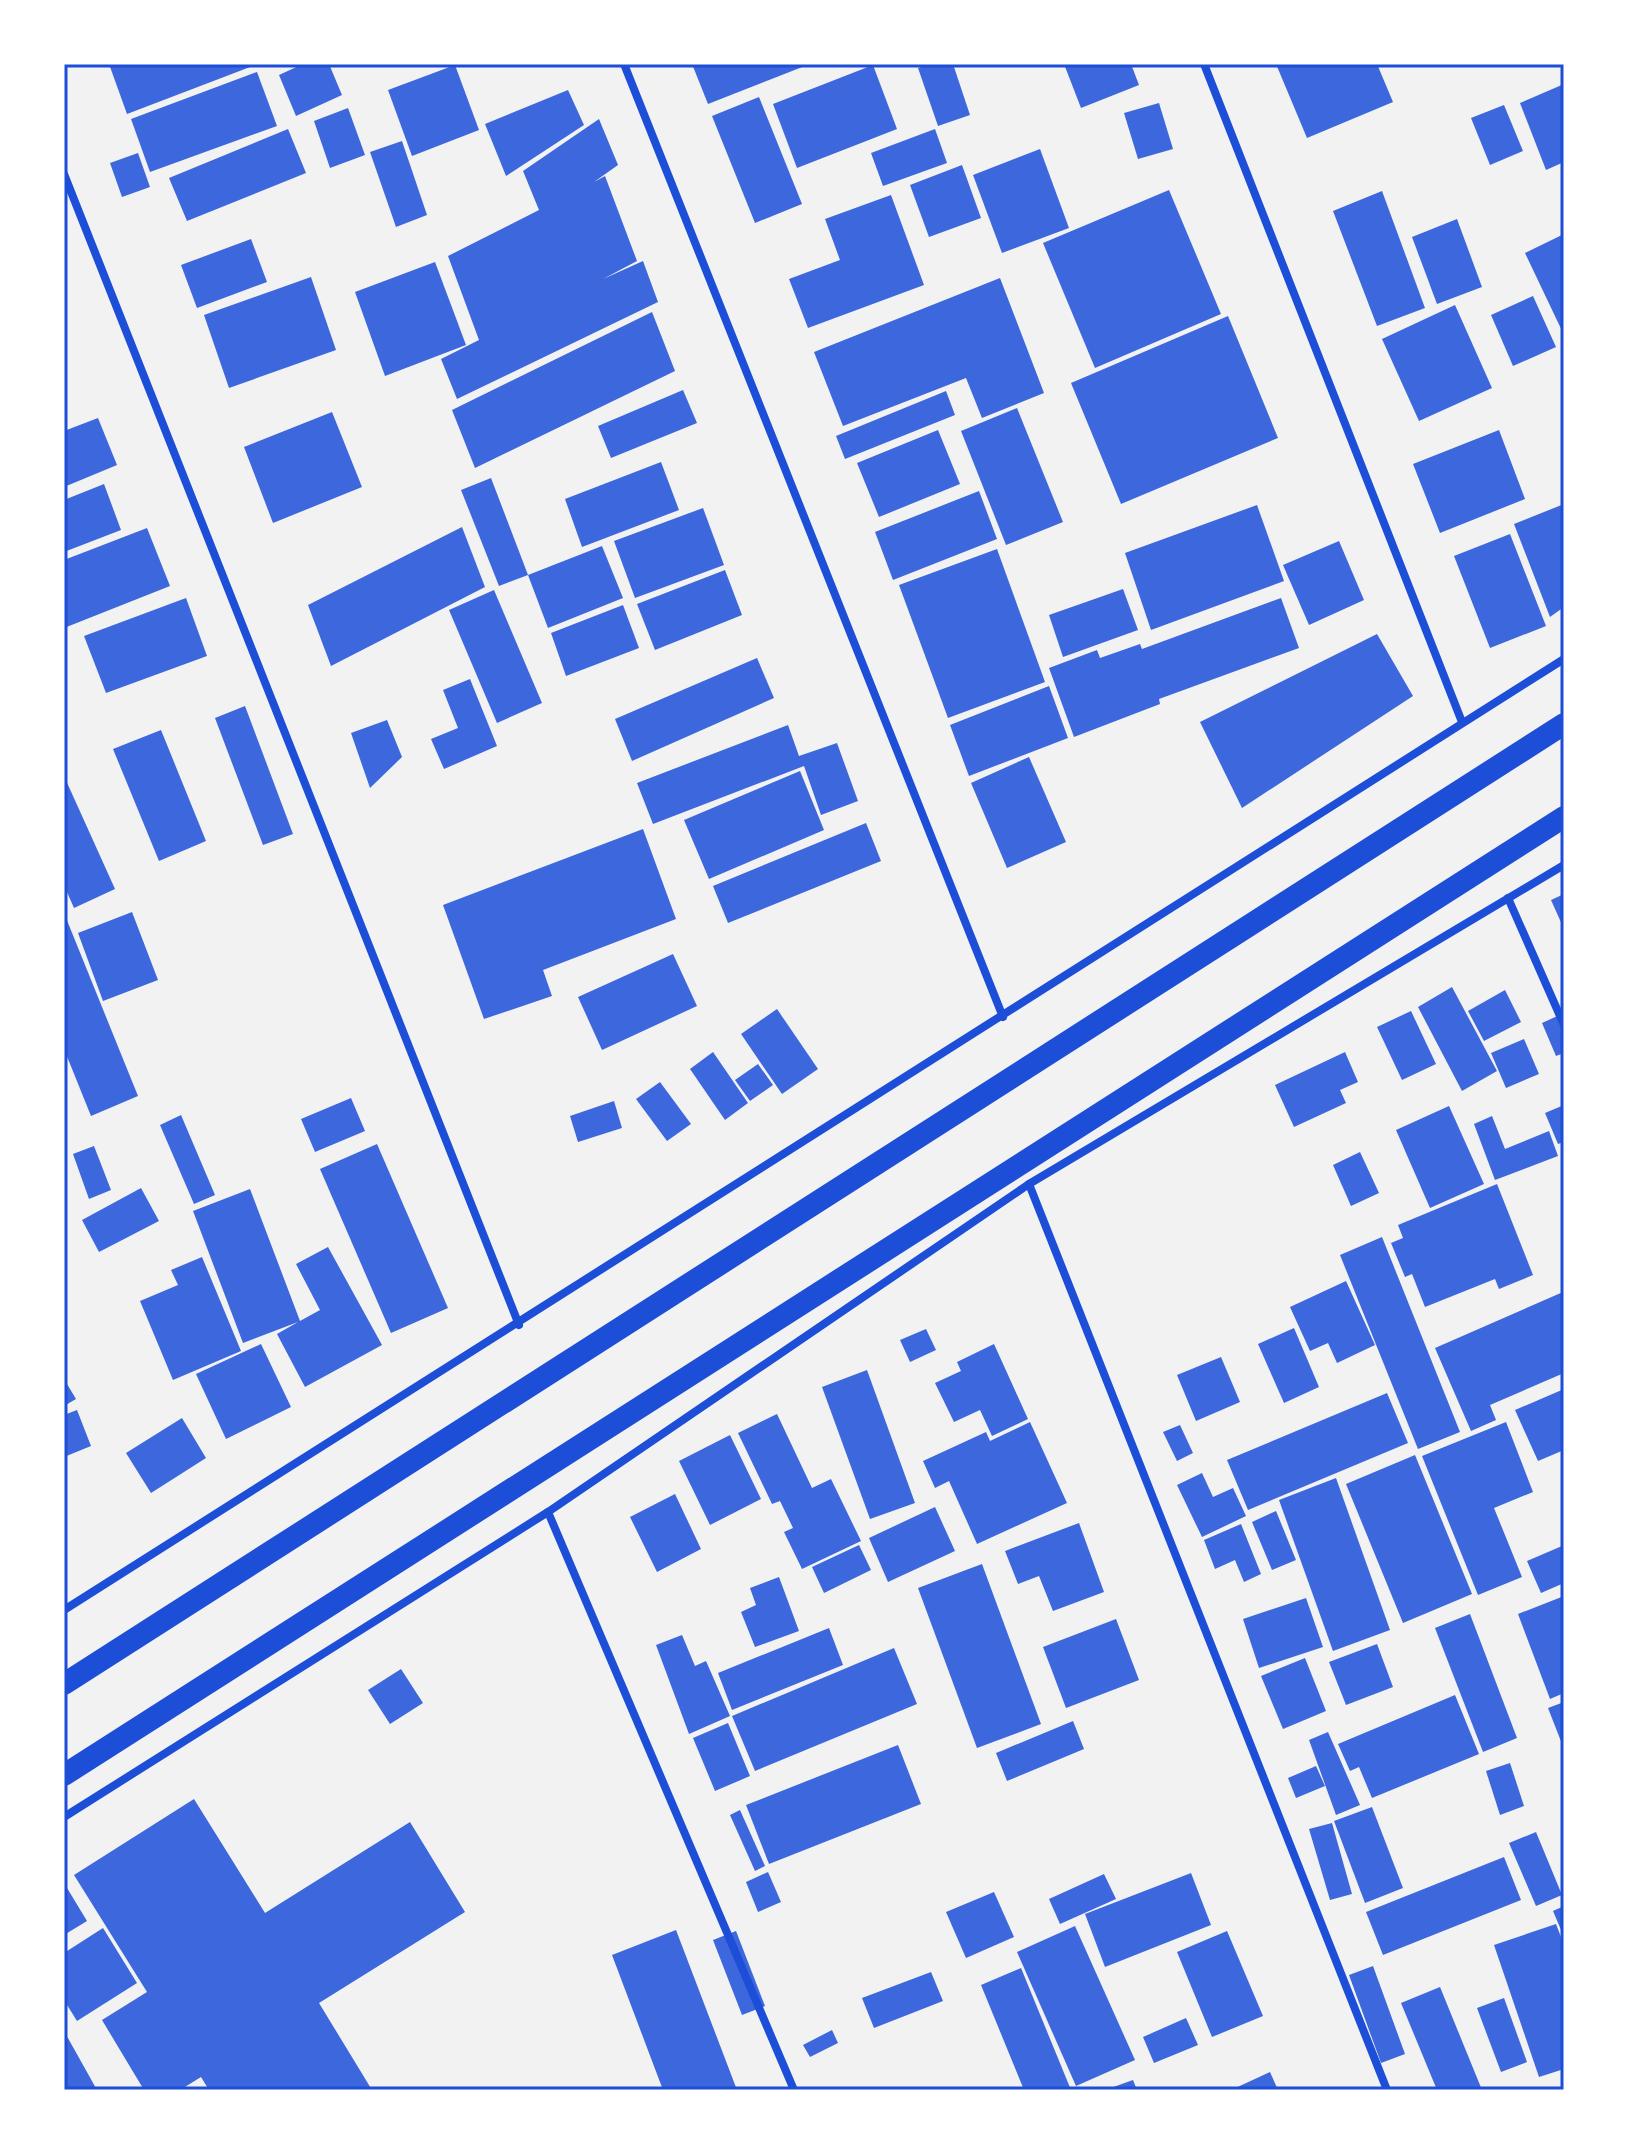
<svg xmlns="http://www.w3.org/2000/svg" width="1628" height="2154" font-family="'Public Sans',sans-serif">
<style>
.building{fill:#3d67dc}
.lines{fill:none;stroke-linecap:round;stroke-linejoin:round}
.minor{stroke:#1d4ed8;stroke-width:8}
.trunk{stroke:#1d4ed8;stroke-width:22}
.neatline{fill:none;stroke:#1d4ed8;stroke-width:3}
</style>
<rect width="100%" height="100%" fill="#f2f2f2"/>
<g class="building">
<polygon points="109,64 258,64 127,114"/>
<polygon points="303,64 329,64 342,95 296,116 279,75"/>
<polygon points="692,64 810,64 708,104"/>
<polygon points="931,64 953,64 970,115 938,126 918,68"/>
<polygon points="1064,64 1131,64 1139,85 1081,108"/>
<polygon points="1276,64 1377,64 1393,102 1307,138"/>
<polygon points="455,65 479,130 412,156 388,90"/>
<polygon points="873,65 897,129 797,168 773,104"/>
<polygon points="257,72 277,126 150,172 131,119"/>
<polygon points="1564,84 1564,162 1546,170 1520,103"/>
<polygon points="568,90 584,125 506,176 485,124"/>
<polygon points="759,97 802,204 755,223 712,116"/>
<polygon points="1159,103 1173,149 1138,159 1124,113"/>
<polygon points="1504,105 1523,151 1490,165 1471,118"/>
<polygon points="348,108 365,155 330,168 314,121"/>
<polygon points="599,119 618,165 594,182 605,176 637,261 603,279 643,261 658,302 457,399 441,359 479,340 448,256 539,210 523,171"/>
<polygon points="288,129 306,173 187,221 169,178"/>
<polygon points="935,129 947,163 883,186 871,153"/>
<polygon points="402,141 427,215 396,227 370,152"/>
<polygon points="1040,149 1069,228 1002,253 973,175"/>
<polygon points="138,153 150,187 122,197 110,163"/>
<polygon points="962,165 981,218 929,237 910,185"/>
<polygon points="1169,190 1221,314 1095,368 1043,243"/>
<polygon points="1382,191 1425,308 1377,326 1333,211"/>
<polygon points="891,195 924,285 808,328 789,279 840,260 825,219"/>
<polygon points="1457,219 1482,287 1437,304 1412,237"/>
<polygon points="1564,234 1564,335 1525,253"/>
<polygon points="251,239 267,282 197,308 181,265"/>
<polygon points="435,262 466,345 385,376 355,292"/>
<polygon points="311,277 336,350 229,388 204,315"/>
<polygon points="1000,278 1044,393 982,418 966,378 843,426 814,352"/>
<polygon points="1533,296 1556,347 1513,366 1491,315"/>
<polygon points="1455,305 1492,388 1419,421 1382,339"/>
<polygon points="652,312 675,371 475,468 452,410"/>
<polygon points="1228,316 1278,438 1121,504 1071,383"/>
<polygon points="683,390 697,423 611,458 598,426"/>
<polygon points="946,391 955,415 845,459 836,436"/>
<polygon points="1017,408 1063,522 1006,545 961,431"/>
<polygon points="332,412 362,487 273,523 244,447"/>
<polygon points="98,418 117,465 64,487 64,431"/>
<polygon points="938,430 960,484 879,517 857,463"/>
<polygon points="1499,430 1525,499 1440,533 1413,464"/>
<polygon points="661,462 679,510 582,547 565,499"/>
<polygon points="491,478 528,575 499,586 461,490"/>
<polygon points="104,484 121,530 64,552 64,500"/>
<polygon points="979,491 997,539 893,580 875,532"/>
<polygon points="1564,504 1564,607 1550,617 1514,524"/>
<polygon points="1257,505 1284,581 1151,630 1125,553"/>
<polygon points="703,508 724,565 635,598 614,541"/>
<polygon points="462,527 485,587 331,666 308,605"/>
<polygon points="147,528 170,586 64,628 64,560"/>
<polygon points="1510,534 1546,626 1490,648 1454,556"/>
<polygon points="1339,541 1364,600 1309,625 1283,565"/>
<polygon points="602,546 623,598 548,628 528,575"/>
<polygon points="997,549 1045,682 948,718 899,585"/>
<polygon points="725,570 742,615 655,650 637,604"/>
<polygon points="1123,589 1138,630 1063,657 1049,615"/>
<polygon points="494,590 542,703 497,723 449,610"/>
<polygon points="186,598 207,656 106,693 84,636"/>
<polygon points="1281,598 1299,648 1159,699 1160,704 1074,737 1049,668 1097,650 1100,658 1140,644 1142,649"/>
<polygon points="623,605 639,648 566,676 551,633"/>
<polygon points="1377,634 1413,696 1242,808 1200,722"/>
<polygon points="757,658 774,698 632,761 615,719"/>
<polygon points="470,679 497,746 444,769 431,739 458,728 443,690"/>
<polygon points="1049,686 1068,738 969,776 950,725"/>
<polygon points="245,706 293,834 263,845 215,718"/>
<polygon points="387,720 402,757 370,788 351,733"/>
<polygon points="788,725 799,756 837,743 858,801 821,815 804,766 653,824 637,783"/>
<polygon points="161,730 206,841 159,861 113,749"/>
<polygon points="1029,757 1066,842 1007,868 971,783"/>
<polygon points="800,771 824,830 709,879 684,820"/>
<polygon points="64,776 115,889 74,908 64,885"/>
<polygon points="866,823 881,861 728,923 713,886"/>
<polygon points="643,829 676,919 543,970 552,996 484,1019 443,905"/>
<polygon points="1564,894 1564,929 1551,900"/>
<polygon points="132,912 158,980 103,1001 78,933"/>
<polygon points="64,913 138,1096 91,1116 64,1049"/>
<polygon points="673,954 697,1006 602,1050 578,997"/>
<polygon points="1452,987 1497,1071 1462,1091 1418,1007"/>
<polygon points="1505,990 1521,1022 1484,1041 1468,1011"/>
<polygon points="777,1009 818,1069 782,1094 741,1034"/>
<polygon points="1411,1011 1436,1064 1402,1080 1377,1027"/>
<polygon points="1564,1013 1564,1053 1556,1056 1542,1023"/>
<polygon points="1524,1039 1539,1074 1506,1088 1491,1053"/>
<polygon points="713,1052 748,1103 725,1120 690,1069"/>
<polygon points="1345,1052 1358,1082 1340,1090 1346,1103 1294,1127 1275,1085"/>
<polygon points="758,1064 773,1085 750,1101 735,1080"/>
<polygon points="660,1082 691,1124 667,1141 636,1099"/>
<polygon points="351,1098 365,1131 315,1152 301,1119"/>
<polygon points="614,1101 622,1128 578,1142 570,1116"/>
<polygon points="1564,1105 1564,1142 1558,1144 1545,1113"/>
<polygon points="1449,1106 1484,1184 1430,1208 1396,1130"/>
<polygon points="181,1115 215,1195 194,1204 160,1125"/>
<polygon points="1492,1116 1505,1149 1549,1131 1558,1156 1495,1180 1474,1124"/>
<polygon points="377,1144 448,1308 391,1333 320,1169"/>
<polygon points="94,1146 111,1190 89,1199 73,1154"/>
<polygon points="1360,1152 1379,1193 1351,1206 1333,1165"/>
<polygon points="1497,1184 1533,1275 1499,1289 1495,1279 1425,1307 1412,1274 1405,1277 1391,1243 1403,1238 1398,1225"/>
<polygon points="141,1188 159,1221 99,1252 82,1220"/>
<polygon points="250,1189 300,1321 320,1310 296,1264 328,1247 382,1345 305,1387 277,1334 298,1322 243,1343 193,1211"/>
<polygon points="1382,1237 1460,1432 1418,1449 1340,1255"/>
<polygon points="202,1257 241,1351 173,1380 140,1301 178,1285 171,1270"/>
<polygon points="1346,1281 1375,1345 1337,1363 1328,1343 1310,1351 1290,1307"/>
<polygon points="1563,1292 1564,1373 1490,1405 1496,1420 1471,1431 1435,1348"/>
<polygon points="1294,1328 1319,1387 1284,1403 1258,1344"/>
<polygon points="926,1329 936,1350 910,1362 900,1340"/>
<polygon points="261,1344 291,1407 226,1439 196,1374"/>
<polygon points="994,1344 1028,1419 992,1436 980,1410 954,1422 935,1383 961,1371 957,1362"/>
<polygon points="1221,1357 1240,1402 1196,1421 1177,1375"/>
<polygon points="867,1370 915,1503 870,1519 822,1387"/>
<polygon points="64,1379 76,1399 64,1406"/>
<polygon points="1564,1389 1564,1450 1538,1461 1515,1410"/>
<polygon points="1387,1393 1408,1443 1248,1510 1227,1460"/>
<polygon points="77,1410 91,1446 64,1457 64,1415"/>
<polygon points="777,1414 812,1488 831,1479 861,1541 802,1569 784,1532 793,1528 780,1501 772,1504 738,1433"/>
<polygon points="182,1418 206,1458 151,1493 126,1453"/>
<polygon points="1030,1422 1067,1503 977,1544 949,1481 935,1488 923,1461 986,1432 990,1441"/>
<polygon points="1506,1422 1533,1492 1494,1508 1522,1577 1478,1595 1422,1456"/>
<polygon points="1180,1425 1193,1453 1177,1461 1163,1432"/>
<polygon points="730,1435 761,1499 710,1525 679,1461"/>
<polygon points="1415,1455 1472,1594 1403,1623 1346,1484"/>
<polygon points="1202,1473 1213,1497 1233,1488 1246,1516 1202,1537 1177,1485"/>
<polygon points="1336,1478 1390,1630 1333,1651 1279,1500"/>
<polygon points="675,1494 701,1549 657,1572 630,1517"/>
<polygon points="935,1507 955,1551 888,1582 869,1538"/>
<polygon points="1276,1511 1296,1560 1272,1570 1252,1522"/>
<polygon points="1079,1523 1104,1592 1053,1611 1039,1576 1018,1584 1005,1551"/>
<polygon points="1241,1524 1261,1574 1244,1582 1235,1560 1215,1569 1204,1540"/>
<polygon points="859,1545 871,1570 824,1593 812,1567"/>
<polygon points="1562,1546 1564,1583 1541,1593 1527,1561"/>
<polygon points="982,1564 1041,1724 977,1748 918,1588"/>
<polygon points="779,1577 799,1631 755,1647 741,1612 756,1605 750,1588"/>
<polygon points="1564,1596 1564,1693 1550,1699 1518,1614"/>
<polygon points="1306,1598 1323,1647 1259,1668 1243,1619"/>
<polygon points="1470,1614 1517,1738 1483,1752 1435,1628"/>
<polygon points="1116,1619 1139,1680 1066,1708 1043,1647"/>
<polygon points="829,1628 843,1665 732,1710 718,1673"/>
<polygon points="682,1635 695,1666 706,1661 730,1716 689,1734 656,1645"/>
<polygon points="1377,1644 1393,1687 1346,1705 1329,1662"/>
<polygon points="894,1648 917,1704 755,1771 732,1716"/>
<polygon points="1305,1658 1326,1711 1283,1729 1261,1676"/>
<polygon points="401,1669 423,1703 390,1724 368,1690"/>
<polygon points="1455,1695 1479,1754 1372,1798 1359,1767 1350,1771 1338,1744"/>
<polygon points="1564,1702 1564,1749 1548,1708"/>
<polygon points="1073,1721 1084,1749 1007,1781 996,1753"/>
<polygon points="728,1723 750,1776 715,1791 693,1738"/>
<polygon points="1328,1732 1360,1805 1336,1815 1309,1740"/>
<polygon points="898,1745 921,1804 769,1864 746,1805"/>
<polygon points="1510,1763 1524,1806 1500,1815 1486,1771"/>
<polygon points="1316,1766 1325,1786 1296,1798 1288,1778"/>
<polygon points="194,1799 265,1913 410,1822 465,1912 319,2003 372,2090 209,2090 201,2077 180,2090 144,2090 102,2020 147,1992 74,1875"/>
<polygon points="1372,1807 1403,1888 1365,1903 1334,1821"/>
<polygon points="740,1810 765,1866 755,1871 730,1815"/>
<polygon points="1332,1823 1352,1894 1330,1900 1309,1829"/>
<polygon points="1536,1832 1562,1895 1536,1906 1509,1843"/>
<polygon points="1504,1857 1521,1900 1383,1955 1366,1912"/>
<polygon points="768,1872 781,1902 758,1912 746,1882"/>
<polygon points="1191,1873 1211,1925 1105,1967 1085,1914"/>
<polygon points="1104,1874 1116,1899 1060,1924 1049,1899"/>
<polygon points="64,1883 87,1921 64,1935"/>
<polygon points="994,1892 1014,1937 966,1958 946,1912"/>
<polygon points="1564,1906 1564,1937 1553,1911"/>
<polygon points="1556,1924 1564,1945 1564,2069 1539,2077 1494,1945"/>
<polygon points="1075,1926 1135,2060 1076,2086 1017,1952"/>
<polygon points="103,1928 137,1983 77,2021 64,2000 64,1953"/>
<polygon points="676,1930 737,2090 663,2090 612,1955"/>
<polygon points="736,1931 765,2006 742,2015 713,1940"/>
<polygon points="1227,1931 1263,2016 1212,2037 1177,1952"/>
<polygon points="1373,1966 1405,2054 1381,2063 1349,1975"/>
<polygon points="1021,1968 1071,2090 1024,2090 981,1985"/>
<polygon points="931,1972 943,2001 874,2028 862,1998"/>
<polygon points="1440,1987 1482,2090 1437,2090 1401,2003"/>
<polygon points="1504,1998 1527,2062 1501,2072 1477,2008"/>
<polygon points="1186,2018 1198,2045 1154,2063 1143,2037"/>
<polygon points="832,2030 838,2043 810,2057 803,2045"/>
<polygon points="64,2031 97,2090 64,2090"/>
<polygon points="1270,2072 1278,2090 1231,2090"/>
<polygon points="1133,2080 1137,2090 1105,2090"/>
</g>
<g class="lines">
<g class="minor">
<polyline points="624,64 1003,1017"/>
<polyline points="1204,64 1462,722"/>
<polyline points="64,174 519,1325"/>
<polyline points="1508,898 1564,1025"/>
<polyline points="1029,1184 1387,2090"/>
<polyline points="548,1512 794,2090"/>
<polyline points="64,1610 1564,659"/>
<polyline points="64,1817 548,1512 1029,1184 1564,865"/>
</g>
<g class="trunk">
<polyline points="64,1684 1564,724"/>
<polyline points="64,1775 1564,817"/>
</g>
</g>
<rect width="1628" height="2154" fill="none" stroke="#ffffff" stroke-width="132"/>
<rect x="66" y="66" width="1496" height="2022" class="neatline"/>
</svg>
